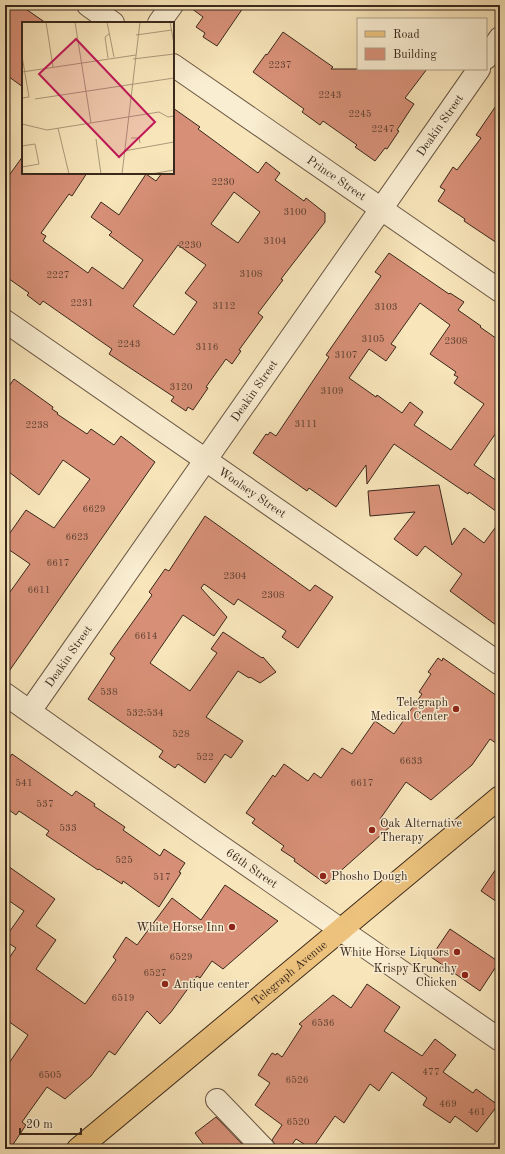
<svg xmlns="http://www.w3.org/2000/svg" width="505" height="1154" font-family="'Old Standard TT',serif">
<style>
.building{fill:#d79077;stroke:#3a281c;fill-rule:evenodd}
.lines{fill:none;stroke-linecap:round;stroke-linejoin:round}
.minor-casing{stroke:#6a5744;stroke-width:24}
.major-casing{stroke:#3a281c;stroke-width:24}
.minor{stroke:#faeed2;stroke-width:22}
.major{stroke:#ecc27d;stroke-width:22}
.poi-dot{fill:#8f2418;stroke:#faeed2;stroke-width:1.5}
.labels{text-anchor:middle;stroke-width:3;stroke-linejoin:round;paint-order:stroke}
.number-label{font-size:10px;fill:#614233}
.street-label{font-size:12px;fill:#3a281c;stroke:#faeed2}
.poi-label{font-size:12px;fill:#3a281c;stroke:#faeed2;text-anchor:end}
.inset-road{fill:none;stroke:#ac997b;stroke-width:1}
.view{fill:#c2185b;fill-opacity:0.15;stroke:#c2185b;stroke-width:2}
.inset-edge{fill:none;stroke:#3a281c;stroke-width:2}
</style>
<rect width="100%" height="100%" fill="#f8e5ba"/>
<filter id="stains"><feTurbulence type="fractalNoise" baseFrequency=".005" numOctaves="4"/><feColorMatrix values="0 0 0 0 .2 0 0 0 0 .09 0 0 0 0 .02 0 0 0 .5 -.17"/></filter>
<radialGradient id="worn" r=".72"><stop offset=".6" stop-color="#630" stop-opacity="0"/><stop offset="1" stop-color="#630" stop-opacity=".3"/></radialGradient>
<g class="building">
<polygon points="5,5 20,5 46,23 23,23 23,87 5,74"/>
<polygon points="187,5 245,5 217,46 203,37 205,33 196,27 203,17"/>
<polygon points="283,32 333,67 331,69 427,69 405,98 414,104 397,130 399,131 387,149 385,148 375,161 355,147 357,145 323,121 320,125 302,112 304,109 253,72 266,54 267,55"/>
<polygon points="500,100 500,245 464,221 465,219 438,201 445,190 440,187 453,167 457,170 481,138 476,135"/>
<path d="M173 108 200 127 198 129 258 173 266 162 280 173 275 180 304 201 306 198 325 213V222L281 279 283 280 258 313 263 317 239 350 241 351 232 364 226 359 206 387 208 388 193 410 188 407 186 411 171 401 174 397 109 354 112 349 43 301 40 305 27 295 29 293 5 276V181L23 156V173H87L72 196 69 194 41 233 46 236 43 241 88 273 92 267 123 289 143 260 109 235 112 232 91 217 101 202 119 215 146 174 156 181 162 173H173ZM234 192 260 212 238 243 211 224ZM178 245 206 265 185 293 197 302 174 335 133 306Z"/>
<path d="M389 253 449 294 450 293 464 302 458 310 481 326 480 327 500 341V427L474 465 500 483V514L469 492 468 494 394 444 367 484 366 465 336 507 309 488 307 491 253 453 266 434 268 435 270 432 276 436 329 357 326 355 381 276 375 272ZM420 303 450 325 430 354 456 372 454 375 458 377 454 383 484 404 451 450 414 425 423 412 410 402 402 413 377 395 376 397 349 378 369 349 386 361 396 347 391 344Z"/>
<polygon points="14,379 53,407 52,409 58,413 57,414 87,434 91,429 114,445 121,436 155,462 5,677 5,599 30,564 5,547 5,540 26,510 54,528 90,479 63,460 39,495 5,469 5,392"/>
<polygon points="439,485 452,545 464,528 484,543 500,521 500,628 450,591 462,574 425,546 417,556 394,539 415,512 370,516 368,491"/>
<polygon points="205,516 310,591 315,585 333,597 298,648 282,637 286,631 238,599 234,605 204,584 201,588 227,617 214,636 183,615 150,663 190,691 217,653 211,649 223,632 262,658 263,657 276,672 260,683 250,677 249,678 238,671 206,717 243,741 231,758 225,754 205,783 178,764 175,768 159,757 163,751 88,699 115,658 110,654 152,595 149,592 165,569 169,571"/>
<polygon points="438,658 442,661 443,658 500,698 500,746 490,739 472,765 431,800 406,782 380,819 391,826 326,884 294,861 295,859 281,850 284,846 252,823 255,819 246,813 273,775 275,777 284,764 308,781 314,773 321,778 342,748 352,754 375,721 394,734 422,694 419,692 431,674 428,672"/>
<polygon points="12,754 72,796 76,791 95,804 94,806 125,827 123,830 160,856 164,849 185,863 179,872 181,873 159,907 123,881 122,884 99,869 98,870 46,835 49,831 19,811 16,815 5,807 5,764"/>
<polygon points="500,863 500,904 481,891"/>
<polygon points="5,864 55,899 36,926 56,940 36,969 85,1004 116,960 113,957 126,937 137,945 172,898 201,920 225,885 278,921 223,969 212,961 200,978 197,976 171,1012 160,1024 147,1011 115,1055 109,1051 91,1076 65,1099 47,1087 22,1122 26,1125 10,1149 5,1149 5,1069 28,1035 5,1019 5,964 16,948 5,941 5,938 24,911 5,898"/>
<polygon points="450,929 499,962 480,991 431,957"/>
<polygon points="367,984 400,1007 384,1031 422,1056 435,1039 456,1055 443,1072 473,1093 476,1089 498,1105 477,1132 455,1116 450,1123 423,1105 427,1098 392,1072 379,1091 370,1084 344,1123 335,1116 312,1149 296,1139 289,1149 276,1149 276,1146 272,1140 282,1125 255,1105 270,1083 258,1075 272,1053 276,1055 277,1053 282,1057 302,1026 299,1024 333,995 351,1008"/>
<polygon points="216,1117 247,1149 207,1149 195,1133"/>
</g>
<g class="lines">
<defs>
<g id="minor">
<polyline points="88,5 113,23"/>
<polyline points="159,23 172,5"/>
<polyline points="486,58 500,38"/>
<path id="s1" d="M173 65 500 291"/>
<path id="s2" d="M5 321 500 664"/>
<path id="s3" d="M5 694 210 839 500 1040"/>
<path id="s4" d="M30 711 479 69"/>
<polyline points="217,1100 264,1149"/>
</g>
<g id="major">
<path id="s5" d="M78 1149 500 797"/>
</g>
</defs>
<use href="#minor" class="minor-casing"/>
<use href="#major" class="major-casing"/>
<use href="#minor" class="minor"/>
<use href="#major" class="major"/>
</g>
<g class="poi-dot">
<circle cx="456" cy="709" r="4"/>
<circle cx="372" cy="830" r="4"/>
<circle cx="323" cy="876" r="4"/>
<circle cx="232" cy="927" r="4"/>
<circle cx="457" cy="952" r="4"/>
<circle cx="465" cy="975" r="4"/>
<circle cx="165" cy="984" r="4"/>
</g>
<g class="labels">
<g class="number-label">
<text x="280" y="68">2237</text>
<text x="330" y="98">2243</text>
<text x="360" y="117">2245</text>
<text x="383" y="132">2247</text>
<text x="223" y="185">2230</text>
<text x="295" y="215">3100</text>
<text x="275" y="244">3104</text>
<text x="190" y="248">2230</text>
<text x="251" y="277">3108</text>
<text x="58" y="278">2227</text>
<text x="82" y="306">2231</text>
<text x="224" y="309">3112</text>
<text x="386" y="310">3103</text>
<text x="373" y="342">3105</text>
<text x="456" y="344">2308</text>
<text x="129" y="347">2243</text>
<text x="207" y="350">3116</text>
<text x="346" y="358">3107</text>
<text x="181" y="390">3120</text>
<text x="332" y="394">3109</text>
<text x="306" y="427">3111</text>
<text x="37" y="428">2238</text>
<text x="94" y="512">6629</text>
<text x="77" y="540">6623</text>
<text x="58" y="566">6617</text>
<text x="235" y="579">2304</text>
<text x="39" y="593">6611</text>
<text x="273" y="598">2308</text>
<text x="146" y="639">6614</text>
<text x="109" y="695">538</text>
<text x="145" y="716">532;534</text>
<text x="181" y="737">528</text>
<text x="205" y="760">522</text>
<text x="411" y="764">6633</text>
<text x="24" y="786">541</text>
<text x="362" y="786">6617</text>
<text x="45" y="807">537</text>
<text x="68" y="831">533</text>
<text x="124" y="863">525</text>
<text x="162" y="880">517</text>
<text x="181" y="960">6529</text>
<text x="155" y="976">6527</text>
<text x="123" y="1001">6519</text>
<text x="323" y="1026">6536</text>
<text x="431" y="1075">477</text>
<text x="50" y="1078">6505</text>
<text x="297" y="1083">6526</text>
<text x="448" y="1107">469</text>
<text x="477" y="1115">461</text>
<text x="298" y="1125">6520</text>
</g>
<g class="street-label">
<text dy="4" stroke="none"><textPath href="#s4" startOffset="715">Deakin Street</textPath></text>
<text dy="4" stroke="none"><textPath href="#s1" startOffset="199">Prince Street</textPath></text>
<text dy="4" stroke="none"><textPath href="#s4" startOffset="391">Deakin Street</textPath></text>
<text dy="4" stroke="none"><textPath href="#s2" startOffset="301">Woolsey Street</textPath></text>
<text dy="4" stroke="none"><textPath href="#s4" startOffset="67">Deakin Street</textPath></text>
<text dy="4" stroke="none"><textPath href="#s3" startOffset="302">66th Street</textPath></text>
<text dy="4" stroke="none"><textPath href="#s5" startOffset="275">Telegraph Avenue</textPath></text>
</g>
<g class="poi-label">
<text x="448" y="706">Telegraph<tspan x="448" dy="14">Medical Center</tspan></text>
<text x="380" y="827" text-anchor="start">Oak Alternative<tspan x="380" dy="14">Therapy</tspan></text>
<text x="331" y="880" text-anchor="start">Phosho Dough</text>
<text x="224" y="931">White Horse Inn</text>
<text x="449" y="956">White Horse Liquors</text>
<text x="457" y="972">Krispy Krunchy<tspan x="457" dy="14">Chicken</tspan></text>
<text x="173" y="988" text-anchor="start">Antique center</text>
</g>
</g>
<g transform="translate(22 22)">
<rect width="152" height="152" fill="#f8e5ba"/>
<path class="inset-road" d="M24 0 31 45M53 0 69 101M85 0 92 35M148 0 152 22M114 13 150 8M0 34 7 75 0 76M86 36 83 15 87 12M111 37 152 32M0 50 114 33M13 77 152 56M0 102 25 108 137 90 146 95 152 94M36 106 47 152M109 116H117L118 121M74 117 79 152M0 124 13 122 17 142 0 145M102 129 152 120M100 152 118 0M129 152 152 148"/>
<path class="view" d="M54 17 133 100 97 135 17 52Z"/>
<rect width="152" height="152" class="inset-edge"/>
</g>
<rect width="505" height="1154" fill="none" stroke="#f8e5ba" stroke-width="20"/>
<rect x="6" y="6" width="493" height="1142" fill="none" stroke="#3a281c" stroke-width="2"/>
<rect x="10" y="10" width="485" height="1134" fill="none" stroke="#3a281c"/>
<rect x="357" y="18" width="130" height="52" fill="#faeed2" stroke="#ad9f89"/>
<rect x="365" y="31" width="20" height="6" fill="#ecc27d" stroke="#ad9f89"/>
<text x="393" y="38" font-size="12" fill="#3a281c">Road</text>
<rect x="365" y="48" width="20" height="12" fill="#d79077" stroke="#ad9f89"/>
<text x="393" y="58" font-size="12" fill="#3a281c">Building</text>
<path d="M20 1128v6h61v-6" fill="none" stroke="#3a281c" stroke-width="2"/>
<text x="26" y="1128" font-size="12" fill="#3a281c" stroke="#faeed2" stroke-width="3" paint-order="stroke">20 m</text>
<rect width="100%" height="100%" filter="url(#stains)"/>
<rect width="100%" height="100%" fill="url(#worn)"/>
</svg>
